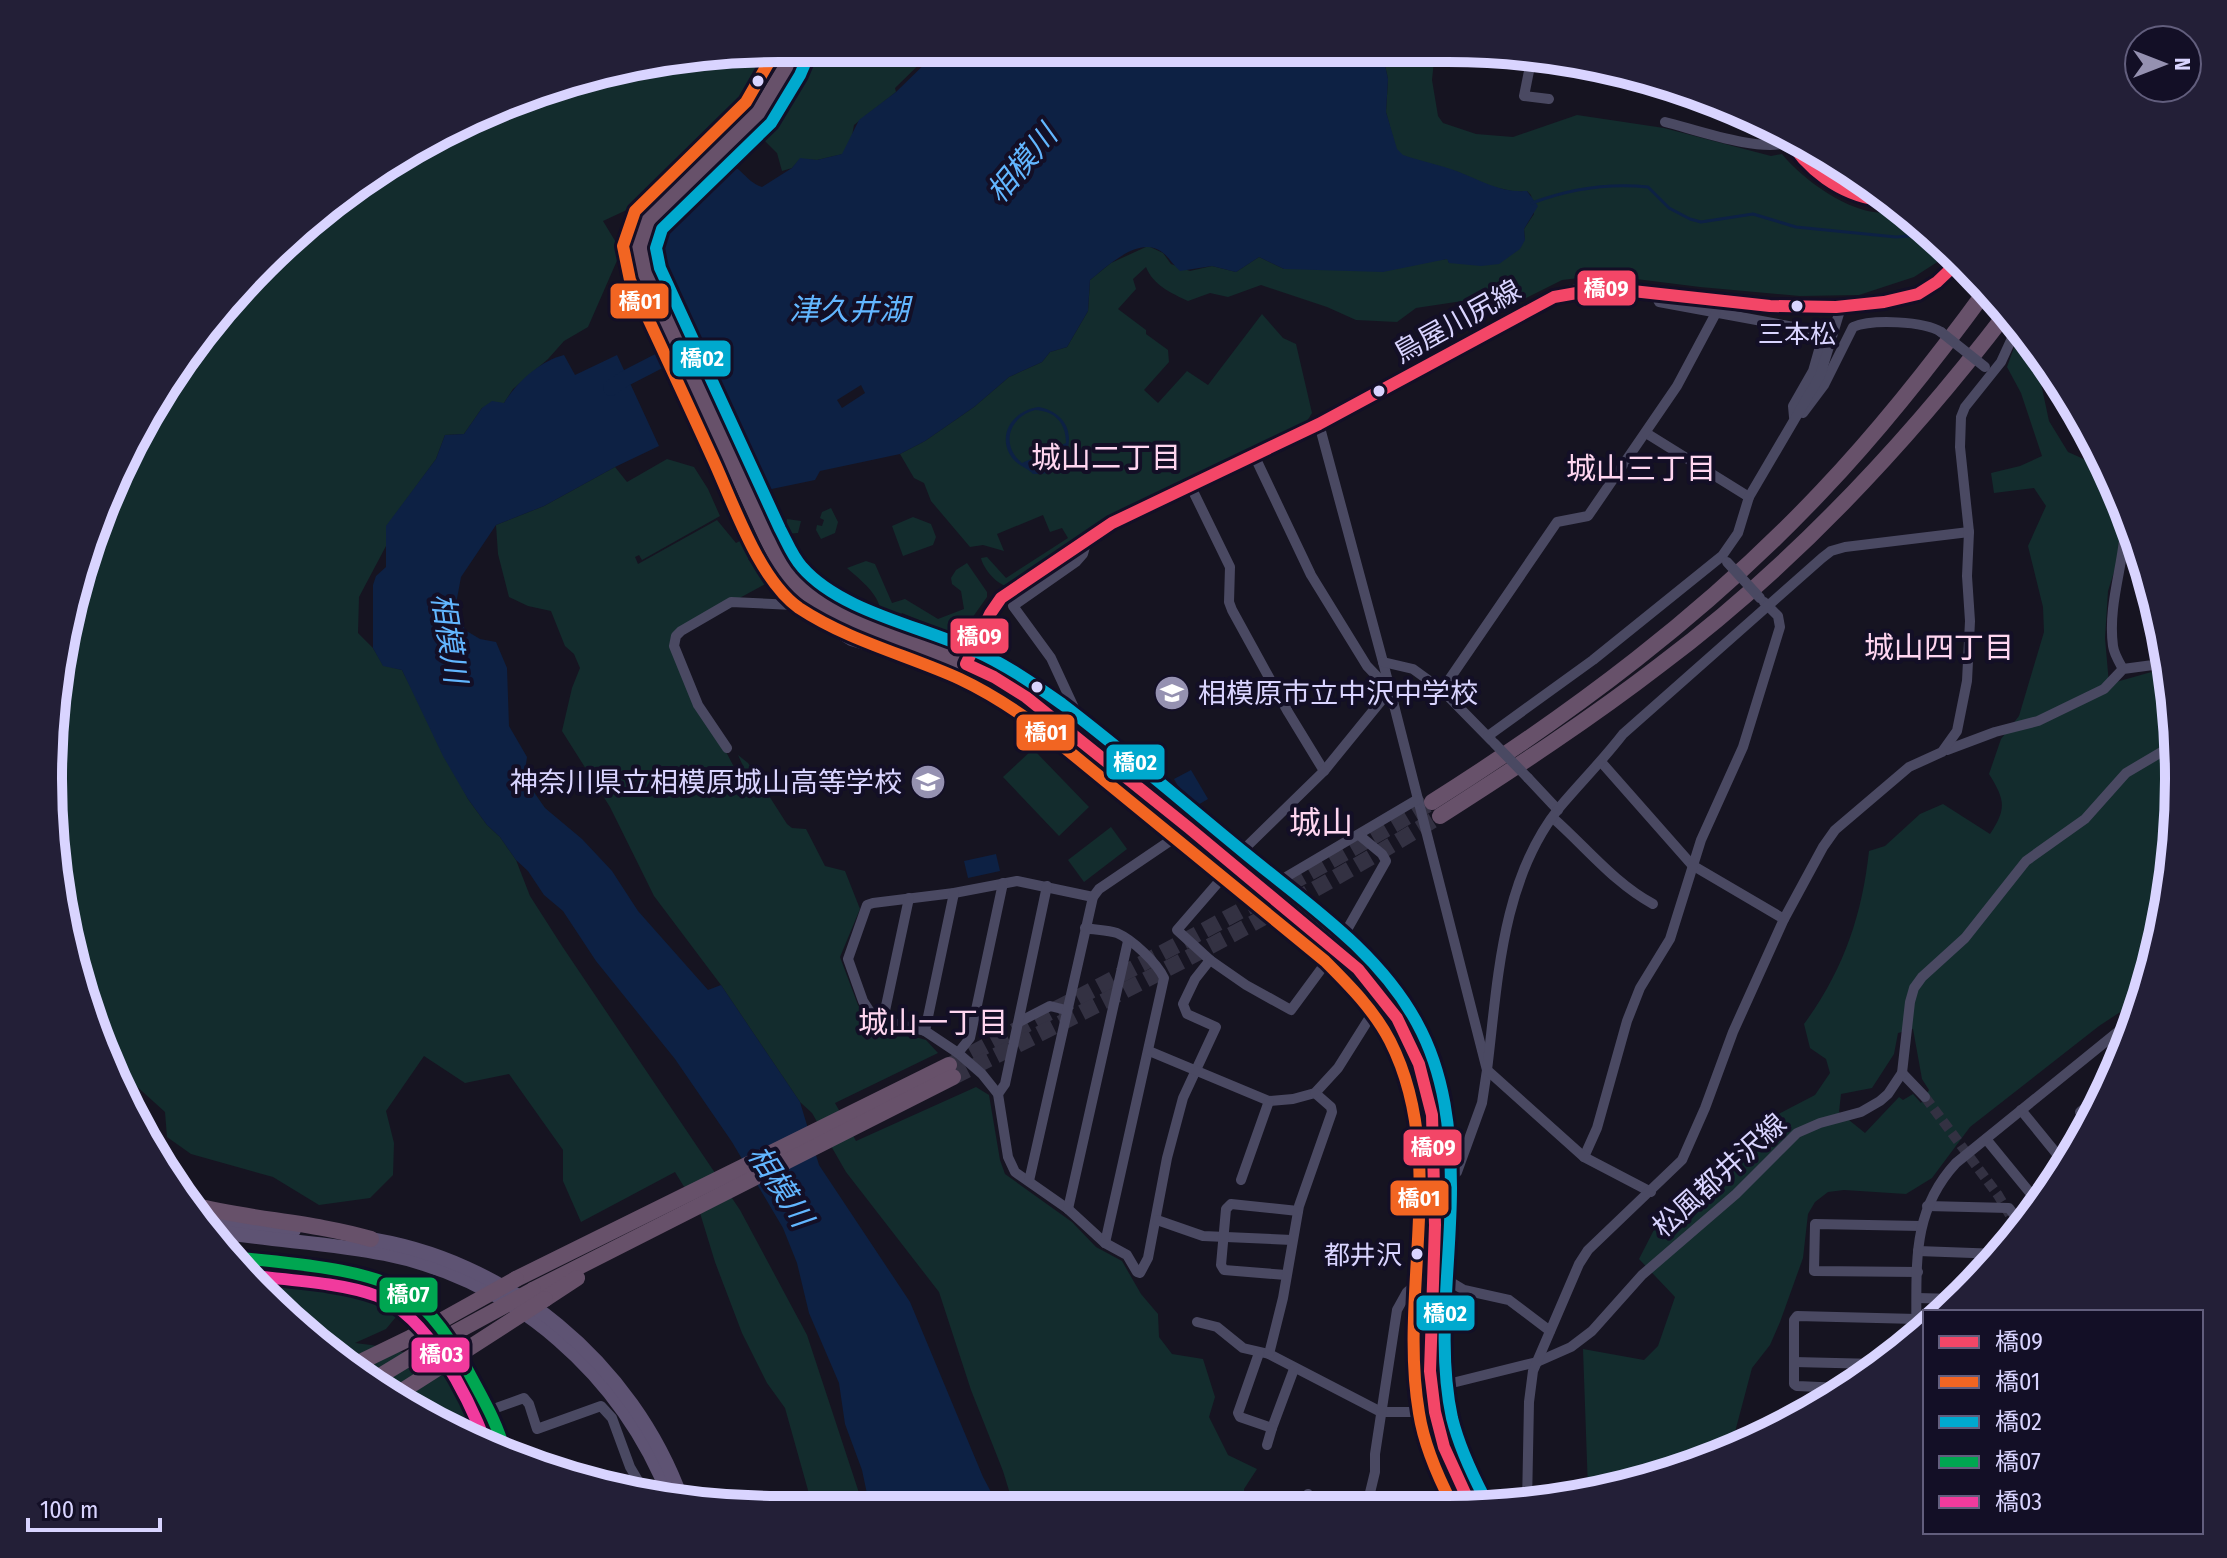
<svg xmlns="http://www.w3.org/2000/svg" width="2227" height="1558" font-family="'Fira Sans Condensed','Noto Sans JP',sans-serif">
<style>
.green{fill:#132c2d;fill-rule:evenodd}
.water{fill:#0d2144;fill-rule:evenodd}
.pier{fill:#161421}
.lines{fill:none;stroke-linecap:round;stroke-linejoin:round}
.stream{stroke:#0d2144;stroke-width:3}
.river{stroke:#0d2144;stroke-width:16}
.minor-tunnel{stroke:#333142;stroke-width:10;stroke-dasharray:10 5;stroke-linecap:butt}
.highway-tunnel{stroke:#333142;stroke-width:16;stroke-dasharray:16 8;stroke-linecap:butt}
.minor{stroke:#4a4962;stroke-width:10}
.major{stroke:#5e5373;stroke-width:14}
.highway{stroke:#67516a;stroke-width:16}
.minor-bridge{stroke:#4a4962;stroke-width:10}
.highway-bridge{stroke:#67516a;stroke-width:16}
.bus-1-casing{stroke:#130f26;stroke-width:18}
.bus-2-casing{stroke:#130f26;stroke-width:18}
.bus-3-casing{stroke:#130f26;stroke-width:18}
.bus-4-casing{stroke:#130f26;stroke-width:18}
.bus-5-casing{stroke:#130f26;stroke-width:18}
.bus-1{stroke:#f34667;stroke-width:12}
.bus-2{stroke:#f26522;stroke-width:12}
.bus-3{stroke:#00a9ce;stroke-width:12}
.bus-4{stroke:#00a651;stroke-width:12}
.bus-5{stroke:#f13a9d;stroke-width:12}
.bus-dot{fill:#d9d4ff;stroke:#130f26;stroke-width:3}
.labels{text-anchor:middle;stroke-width:8;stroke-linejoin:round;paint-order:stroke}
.bus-label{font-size:26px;fill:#d9d4ff;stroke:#130f26}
.street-label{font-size:28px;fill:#d9d4ff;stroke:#130f26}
.poi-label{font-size:28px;fill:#d9d4ff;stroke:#130f26;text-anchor:start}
.water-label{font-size:30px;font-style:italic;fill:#62b6ff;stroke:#130f26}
.neighbourhood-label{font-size:30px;fill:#ffd6f0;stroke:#130f26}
.quarter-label{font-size:32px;fill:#ffd6f0;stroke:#130f26}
.rim{fill:none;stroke:#d9d4ff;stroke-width:10}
.line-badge{stroke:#130f26;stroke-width:3}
.badge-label{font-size:22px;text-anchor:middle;font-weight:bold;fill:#fff}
</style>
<rect width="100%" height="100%" fill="#161421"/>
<g class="green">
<polygon points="777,48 758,87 749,112 651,205 646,201 603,221 620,249 619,256 588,327 564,341 548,359 513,389 504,403 482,408 464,434 445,435 436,459 387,526 386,546 359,597 358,633 373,648 383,665 402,670 468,799 487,825 500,837 516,860 530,896 562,946 740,1210 807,1335 864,1508 813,1508 785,1408 767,1383 742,1333 715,1262 700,1213 675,1172 581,1222 563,1181 563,1150 509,1074 465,1083 424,1056 386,1111 394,1143 393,1175 370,1198 319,1205 273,1177 191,1154 167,1137 165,1112 111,1063 54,875 54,683 104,499 229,297 373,171 589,73"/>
<path d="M805 48H936L895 88 896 92 854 125 851 141 843 154 817 160 800 159 792 168 782 171 777 153 755 131C787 102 792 88 805 48Z"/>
<path d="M1385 48 1435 50 1432 80 1438 116 1443 123 1476 134 1513 137 1577 115 1664 128 1771 156 1782 154C1805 182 1856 219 1894 212L1945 254 1942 259 1914 277 1859 295 1800 296 1700 287 1604 275 1562 280 1512 305 1469 300 1416 308 1397 322 1356 320 1327 307 1261 285 1228 297 1210 293 1188 301C1171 293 1153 285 1146 267L1133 279 1136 289 1118 309 1146 330V334L1168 350 1169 362 1144 390 1158 403 1187 371 1208 385 1262 314 1283 338 1296 344 1312 413 1304 426 1007 586C996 584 983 568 981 558L987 557 1006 578 1068 538 1062 528 1050 532 1043 515 997 534 1004 551 983 545 970 547 931 501 924 483 914 478 900 454 925 441 974 407 1009 377 1042 362 1050 352 1067 347 1088 311 1090 280 1111 263 1148 246 1163 253 1171 264 1190 271 1212 266 1236 272 1259 257 1284 269 1448 259 1449 263 1454 262 1525 240 1524 229 1534 214 1531 195 1527 191 1516 192 1489 186 1458 172 1403 156 1396 149 1386 112 1388 79 1383 56Z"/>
<path d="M2023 332 2033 346 2049 421 2068 452 2106 469 2119 497 2121 517V550L2108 591 2105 638 2109 684 2169 667 2173 683 2177 826 2154 968 2143 997 2099 1026 1970 1127 1932 1178 1906 1194 1844 1190 1828 1192 1815 1202 1808 1214 1803 1258 1780 1322 1770 1345 1752 1368 1731 1447 1588 1490 1583 1349 1644 1360 1658 1346 1675 1297 1639 1259 1658 1222 1685 1191 1722 1167 1750 1129 1815 1095 1830 1073 1826 1059 1810 1048 1804 1024C1843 971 1862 916 1869 851L1885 846 1920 814 1943 804 1990 834C2007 808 2005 800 1989 774L2001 739 2019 716 2044 632 2043 607 2028 546 2046 506 2034 488 1994 493 1991 473 2020 466 2042 456 2021 393 2007 367 2016 342ZM1913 1029 1922 1079 1929 1090 1921 1103 1913 1094 1903 1100 1899 1097 1865 1133 1839 1112 1841 1094 1872 1088 1894 1054 1898 1033Z"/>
<polygon points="667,459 694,467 708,489 720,516 642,560 639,555 635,557 638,564 717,520 736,543 740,541 752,556 748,559 767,583 675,633 670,645 744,786 751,783 738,755 748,763 787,824 792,828 806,829 825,866 845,871 860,909 840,957 858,1005 870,1024 926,1040 938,1053 835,1103 856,1141 976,1087 989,1095 1000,1160 1005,1174 1072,1222 1096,1247 1122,1261 1141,1294 1158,1314 1159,1337 1172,1354 1203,1359 1215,1397 1209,1417 1228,1455 1257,1469 1244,1489 1244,1505 1014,1507 1003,1471 971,1390 939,1292 846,1172 812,1113 800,1102 721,985 654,896 610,807 562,731 572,688 580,668 574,654 565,646 551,611 528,606 509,597 498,554 496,525 544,506 615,467 627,482"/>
<polygon points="831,508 838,522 835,533 821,539 816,530 817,525 822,526 824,520 820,518 822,512"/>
<polygon points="913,517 931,524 936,537 933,545 903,556 892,526"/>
<polygon points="787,519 801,521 798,533 784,534"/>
<path d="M866 561 875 564 892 603 905 599 938 619 964 609 961 591 952 584 951 578 956 570 967 563 987 592V597L965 628 952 633 902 613 895 624C879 620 883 610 876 598 870 587 856 576 847 568Z"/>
<polygon points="1033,749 1089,807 1059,836 1003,777"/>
<polygon points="1111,827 1127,849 1084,882 1068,860"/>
<path d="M298 1276 380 1289 400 1312 386 1329 355 1343C397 1347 453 1363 480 1398 490 1411 495 1436 501 1452L456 1435 426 1416 422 1408 399 1388H381L334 1359 254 1284Z"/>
</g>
<g class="water">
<path d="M941 48H1385L1383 56 1388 79 1386 112 1397 149 1403 155C1421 161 1441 165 1459 172 1482 181 1501 193 1527 191L1538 206 1524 229 1525 240 1520 249 1499 264 1481 266 1449 263 1447 259 1383 272 1284 269 1259 257 1236 272 1212 266 1180 271C1173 265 1169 257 1162 252 1139 235 1108 266 1090 280L1088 311 1067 347 1050 352 1042 362 1009 377 974 407 925 441 900 454 820 471 815 480 753 493 653 272C647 251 649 233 664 217L723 162C745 168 743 180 762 187L792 168 800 158 817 160 842 154 859 120 896 92Z"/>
<path d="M564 355 575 375 617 355 659 446 615 467 544 506 496 525 461 577 456 604 465 630 480 639 496 642 507 668 509 726 527 757 524 778 545 808 582 839 612 871 638 911 708 990 721 985 800 1102 819 1165 910 1302 983 1477 999 1507 870 1508 862 1470 845 1424 839 1383 809 1313 797 1263 783 1228 732 1142 675 1059 596 961 563 911 544 895 528 871 516 860 500 837 487 825 468 799 443 756 402 670 383 666 373 648V585L376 576 386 567V526L436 459 445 435 464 434 482 408 492 401 504 403C517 382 540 361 564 355Z"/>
<path d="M1039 407C1055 410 1069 421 1069 439 1069 447 1066 451 1068 458 1058 470 1048 475 1033 474 1028 468 1019 466 1013 459 995 436 1013 410 1039 407ZM1035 410C1055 411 1066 423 1066 443L1022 463C1000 445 1009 417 1035 410Z"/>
<polygon points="1191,770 1208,799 1191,809 1174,779"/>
<polygon points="996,854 1000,871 968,878 964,861"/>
</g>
<polygon class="pier" points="861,385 865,393 842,408 837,400"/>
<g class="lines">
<path class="stream" d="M1532 203C1569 189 1609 183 1648 187L1669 208 1690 219 1701 222 1753 214 1796 227 1896 237 1922 235"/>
<polyline class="river" points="611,388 624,379 692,344"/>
<polyline class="minor-tunnel" points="1925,1097 1998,1195 2020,1232"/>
<g class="highway-tunnel">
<path d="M950 1065C1112 979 1275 896 1432 802"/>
<path d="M953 1077C1118 995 1283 912 1440 816"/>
</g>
<g class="minor">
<polyline points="1532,56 1524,96 1549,99"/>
<path d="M1665 122C1697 130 1760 153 1790 142"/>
<polyline points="1655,293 1659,302 1821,332 1823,336 1813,371 1793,406 1794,417"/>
<path d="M1803 413 1824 385 1853 327C1872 319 1924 321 1941 332"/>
<polyline points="1319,424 1383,662 1487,1070 1482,1103 1457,1172 1449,1180 1435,1180"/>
<polyline points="1646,433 1749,497"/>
<polyline points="1190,485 1230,567 1229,602 1232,610 1288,712 1324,771"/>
<polyline points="1383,662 1413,669 1442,690 1492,741"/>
<path d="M2123 669C2119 662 2114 654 2113 646 2107 601 2127 557 2126 512"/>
<polyline points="1442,690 1557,522 1588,516 1677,386 1716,313"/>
<polyline points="1488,736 1593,660 1722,556 1738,533 1749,497 1820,376 1841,307"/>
<polyline points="1087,742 1083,727 1051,658 1013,606 1076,562 1083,554 1087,540"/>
<polyline points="727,748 698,705 674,646 676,636 681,631 731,602 793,605 851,641 945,669 981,688 1036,730 1054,719"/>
<polyline points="1947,750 1995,732 2038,721 2104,689 2123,669 2168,663"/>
<polyline points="1106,760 1110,773 1144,798"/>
<polyline points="1602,763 1692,865 1784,919"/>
<polyline points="1528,778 1558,810"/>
<path d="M1553 818C1586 847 1614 883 1653 904"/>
<polyline points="1286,877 1418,799"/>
<polyline points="1093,897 1017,881 954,893 873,903 867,905 848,959 863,1001 874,1018 925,1031 958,1053 982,1074 998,1094 1008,1157 1015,1172 1068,1209 1105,1243 1127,1255 1137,1272 1140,1273 1148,1258 1167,1158 1183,1098 1216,1027 1187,1014 1183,1004 1195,979 1210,960 1177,930 1229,870 1236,857 1324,771 1390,690 1367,666 1311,575 1254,455"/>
<path d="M1085 928C1095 930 1107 930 1117 933 1133 940 1157 963 1164 978L1105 1243"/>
<polyline points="1210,960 1246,985 1291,1010 1336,949 1386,861 1382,854 1359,835"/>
<polyline points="883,1020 909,898"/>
<polyline points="1019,1022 1050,1006 1066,1010"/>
<polyline points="925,1031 954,893"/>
<polyline points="1149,1051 1269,1101 1293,1099 1315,1093 1338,1068 1382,998"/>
<polyline points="958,1053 970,1038 1003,883"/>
<polyline points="1902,1073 1925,1097"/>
<polyline points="998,1094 1005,1084 1047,886"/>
<polyline points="2021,1110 2065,1164"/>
<polyline points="2090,1124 2080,1112 2108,1090"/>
<polyline points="1986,1139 2040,1205"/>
<polyline points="1584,1157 1597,1128 1627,1021 1640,988 1670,939 1701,840 1743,747 1780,627 1778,616 1764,602"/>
<polyline points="1241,1180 1269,1101"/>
<polyline points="1029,1181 1093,897 1099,889 1189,828"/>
<path d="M1651 1192 1584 1157 1487 1070C1498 981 1501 881 1559 808 1580 783 1603 760 1623 734L1822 558 1831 551 1845 547 1969 532"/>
<polyline points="1927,1206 2009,1208 2024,1228"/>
<polyline points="1068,1209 1128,941"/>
<polyline points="1157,1220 1203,1236 1292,1240"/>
<polyline points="1918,1251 2000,1254"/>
<polyline points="1918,1272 1814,1271 1815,1224 1921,1226"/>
<polyline points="1286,1275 1224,1270 1221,1265 1226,1209 1231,1204 1298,1211"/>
<polyline points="247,1278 267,1275"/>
<polyline points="1432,1280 1454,1284 1464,1290 1509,1300 1550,1331"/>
<polyline points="1917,1298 1957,1299"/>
<polyline points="1197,1322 1217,1327 1243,1348 1269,1354 1381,1412 1435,1412"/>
<path d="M1916 1338C1918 1272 1908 1215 1956 1163L2136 1017"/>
<polyline points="1259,1353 1238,1413 1240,1417 1272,1428 1294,1369"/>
<polyline points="1269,1354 1283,1298 1299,1206 1332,1112 1331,1107 1315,1093"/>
<polyline points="1794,1362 1877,1364"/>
<polyline points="1432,1388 1537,1362 1571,1347 1592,1331 1642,1275 1736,1194 1797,1133 1820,1123 1861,1112 1880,1101 1888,1094 1902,1073 1910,1002 1914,988 1922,977 1965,938 2026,861 2085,819 2126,773 2175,744"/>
<polyline points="1842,1388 1797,1386 1794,1384 1794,1320 1797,1316 1917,1319"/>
<polyline points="488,1411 524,1398 529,1404 537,1429 601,1406 612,1418 630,1467 646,1494"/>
<polyline points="1267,1445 1272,1428"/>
<polyline points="1308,1494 1315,1505"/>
<polyline points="1527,1504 1529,1402 1533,1371 1579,1264 1588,1250 1682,1160 1705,1108 1733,1032 1784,919 1823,847 1835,830 1909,767 1942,752 1957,731 1967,681 1970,621 1967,576 1969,532 1960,447 1961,417 1965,407 2001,362 2018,325"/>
<polyline points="1367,1505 1375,1472 1375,1454 1397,1310 1407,1292 1432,1271"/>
</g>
<g class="major">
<path d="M1787 136C1798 163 1849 200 1879 200"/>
<path d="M966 664 990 614 1001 598 1112 523 1319 424 1554 297 1577 291 1605 288C1694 293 1780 316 1870 304 1888 301 1907 299 1924 291 1936 285 1947 274 1957 263"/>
<polyline points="200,1216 294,1230"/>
<path d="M209 1230C267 1241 327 1242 385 1254 515 1280 622 1375 670 1498"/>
<path d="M363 1238C507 1258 633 1363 682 1500"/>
<path d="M226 1256 364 1275C428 1291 453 1342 481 1396 490 1415 501 1433 505 1453"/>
</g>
<g class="highway">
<path d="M794 48 786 68 759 112 648 220 639 247 645 273 766 536C773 550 780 566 790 578 825 619 917 641 968 665 1029 693 1079 738 1131 780 1199 836 1268 893 1336 949 1459 1059 1435 1162 1431 1310 1430 1344 1429 1379 1435 1413 1441 1446 1455 1475 1470 1504"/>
<path d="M1432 802C1573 713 1707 613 1822 491 1882 428 1936 359 1987 289"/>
<path d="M1440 816C1515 768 1590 719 1660 665 1792 566 1908 442 2008 311"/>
<path d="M192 1205C251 1220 313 1222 371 1239"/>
<polyline points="516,1279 949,1065"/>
<polyline points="533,1290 953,1077"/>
<polyline points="545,1299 577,1278"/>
<polyline points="348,1368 412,1337"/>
<polyline points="370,1382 421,1351"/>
<polyline points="394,1396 449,1361"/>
</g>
<g class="minor-bridge">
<polyline points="1941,332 1985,367"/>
<polyline points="1727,562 1760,598"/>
<polyline points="1494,743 1528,778"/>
</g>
<g class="highway-bridge">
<polyline points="412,1337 516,1279"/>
<polyline points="421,1351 533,1290"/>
<polyline points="449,1361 545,1299"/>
</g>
<defs>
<g id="bus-1">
<path d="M1787 136C1805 169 1841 195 1879 200"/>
<polyline points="1470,1504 1444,1447 1435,1412 1430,1371 1435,1225 1432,1115 1419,1064 1397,1018 1358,969 1189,828 1026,697 994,677 966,664 990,614 1001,598 1112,523 1319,424 1554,297 1605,288 1770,306 1836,307 1884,302 1918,294 1937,282 1957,263"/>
</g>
<path id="bus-2" d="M777 48 746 102 635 211 623 246 630 280C658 339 685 398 712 457 733 502 758 579 799 608 849 641 907 655 960 679 990 693 1017 711 1043 730L1325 961C1349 985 1374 1010 1390 1041 1449 1157 1398 1290 1419 1413 1424 1445 1437 1475 1452 1504"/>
<path id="bus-3" d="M809 54 800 75 771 123 662 229 656 248 660 268 780 529C787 542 792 556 802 567 840 611 920 626 973 650 1005 664 1034 684 1062 704 1125 752 1185 804 1246 854 1307 904 1379 952 1417 1023 1445 1074 1451 1132 1451 1188 1451 1263 1436 1344 1452 1418 1459 1446 1471 1472 1484 1497"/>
<path id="bus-4" d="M226 1256C276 1263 365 1266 406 1293 433 1312 451 1341 467 1369 481 1396 498 1423 505 1453"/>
<path id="bus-5" d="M244 1275C284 1280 340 1282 377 1296 429 1317 468 1396 487 1446"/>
</defs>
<use href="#bus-1" class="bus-1-casing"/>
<use href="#bus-2" class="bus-2-casing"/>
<use href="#bus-3" class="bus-3-casing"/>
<use href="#bus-4" class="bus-4-casing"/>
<use href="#bus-5" class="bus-5-casing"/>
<use href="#bus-1" class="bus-1"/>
<use href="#bus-2" class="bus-2"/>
<use href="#bus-3" class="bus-3"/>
<use href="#bus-4" class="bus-4"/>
<use href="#bus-5" class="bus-5"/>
</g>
<defs>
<symbol id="school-disc" viewBox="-11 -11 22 22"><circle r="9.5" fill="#9591b1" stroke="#130f26"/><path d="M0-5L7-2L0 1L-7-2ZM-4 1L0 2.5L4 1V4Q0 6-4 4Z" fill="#fff"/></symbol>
</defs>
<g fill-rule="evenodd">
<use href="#school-disc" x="1152" y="673" width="40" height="40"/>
<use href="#school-disc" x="908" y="762" width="40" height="40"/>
</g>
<g class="bus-dot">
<circle cx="758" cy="81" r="7"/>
<circle cx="1797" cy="306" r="7"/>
<circle cx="1379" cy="391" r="7"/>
<circle cx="1037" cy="687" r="7"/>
<circle cx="1417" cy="1254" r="7"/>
</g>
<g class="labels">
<g class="bus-label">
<text x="1797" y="343">三本松</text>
<text x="1402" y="1264" text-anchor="end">都井沢</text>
</g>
<g class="street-label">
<text transform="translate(1457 321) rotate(-29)" y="10">鳥屋川尻線</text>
<text transform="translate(1719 1175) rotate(-42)" y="10">松風都井沢線</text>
</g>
<g class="poi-label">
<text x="1198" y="703">相模原市立中沢中学校</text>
<text x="902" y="792" text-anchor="end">神奈川県立相模原城山高等学校</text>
</g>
<g class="water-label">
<text transform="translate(1022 164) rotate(-50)" y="10">相模川</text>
<text x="849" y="320">津久井湖</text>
<text transform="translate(449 638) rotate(81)" y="10">相模川</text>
<text transform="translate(780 1186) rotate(57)" y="10">相模川</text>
</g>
<g class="neighbourhood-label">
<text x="1106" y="468">城山二丁目</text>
<text x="1641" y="479">城山三丁目</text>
<text x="1939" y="658">城山四丁目</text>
<text x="933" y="1033">城山一丁目</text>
</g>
<g class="quarter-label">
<text x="1321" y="834">城山</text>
</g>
</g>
<path d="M0 0H2227V1558H0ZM779 62H1448A717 717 0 0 1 2165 779V779A717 717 0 0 1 1448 1496H779A717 717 0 0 1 62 779V779A717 717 0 0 1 779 62Z" fill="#231f37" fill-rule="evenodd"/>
<path class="rim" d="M779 62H1448A717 717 0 0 1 2165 779V779A717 717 0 0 1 1448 1496H779A717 717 0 0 1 62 779V779A717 717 0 0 1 779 62Z"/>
<g class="line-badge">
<rect x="1576" y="269" width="61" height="38" rx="8" fill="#f34667"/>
<rect x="609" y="282" width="61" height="38" rx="8" fill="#f26522"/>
<rect x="671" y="339" width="61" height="39" rx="8" fill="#00a9ce"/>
<rect x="949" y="617" width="61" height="38" rx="8" fill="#f34667"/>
<rect x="1015" y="713" width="61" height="39" rx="8" fill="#f26522"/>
<rect x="1105" y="743" width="61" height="38" rx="8" fill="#00a9ce"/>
<rect x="1402" y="1128" width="61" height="39" rx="8" fill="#f34667"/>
<rect x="1389" y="1179" width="61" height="38" rx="8" fill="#f26522"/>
<rect x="378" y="1276" width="61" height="38" rx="8" fill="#00a651"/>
<rect x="1415" y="1294" width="61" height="38" rx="8" fill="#00a9ce"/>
<rect x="410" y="1336" width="61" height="38" rx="8" fill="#f13a9d"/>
</g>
<g class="badge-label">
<text x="1606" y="296">橋09</text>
<text x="640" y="309">橋01</text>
<text x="702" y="366">橋02</text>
<text x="979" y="644">橋09</text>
<text x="1046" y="740">橋01</text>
<text x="1135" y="770">橋02</text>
<text x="1433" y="1155">橋09</text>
<text x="1419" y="1206">橋01</text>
<text x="408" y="1302">橋07</text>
<text x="1445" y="1321">橋02</text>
<text x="441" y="1362">橋03</text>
</g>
<rect x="1923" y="1310" width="280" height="224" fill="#130f26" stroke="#625e7d" stroke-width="2"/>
<rect x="1939" y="1336" width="40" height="12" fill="#f34667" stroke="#625e7d" stroke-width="2"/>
<text x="1995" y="1350" font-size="24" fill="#d9d4ff">橋09</text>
<rect x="1939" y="1376" width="40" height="12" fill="#f26522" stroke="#625e7d" stroke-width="2"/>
<text x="1995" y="1390" font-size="24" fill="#d9d4ff">橋01</text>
<rect x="1939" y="1416" width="40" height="12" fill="#00a9ce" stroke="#625e7d" stroke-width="2"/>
<text x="1995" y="1430" font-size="24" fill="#d9d4ff">橋02</text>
<rect x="1939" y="1456" width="40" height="12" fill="#00a651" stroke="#625e7d" stroke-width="2"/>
<text x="1995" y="1470" font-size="24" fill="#d9d4ff">橋07</text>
<rect x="1939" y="1496" width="40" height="12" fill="#f13a9d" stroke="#625e7d" stroke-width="2"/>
<text x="1995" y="1510" font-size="24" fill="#d9d4ff">橋03</text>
<g transform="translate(2163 64) rotate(90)"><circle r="38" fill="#130f26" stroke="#625e7d" stroke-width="2"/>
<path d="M0-6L14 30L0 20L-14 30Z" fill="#9591b1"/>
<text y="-12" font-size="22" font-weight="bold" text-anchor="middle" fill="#d9d4ff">N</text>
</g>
<path d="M28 1518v12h132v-12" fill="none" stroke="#d9d4ff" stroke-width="4"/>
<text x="40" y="1518" font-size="24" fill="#d9d4ff" stroke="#130f26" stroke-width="6" paint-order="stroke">100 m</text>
</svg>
